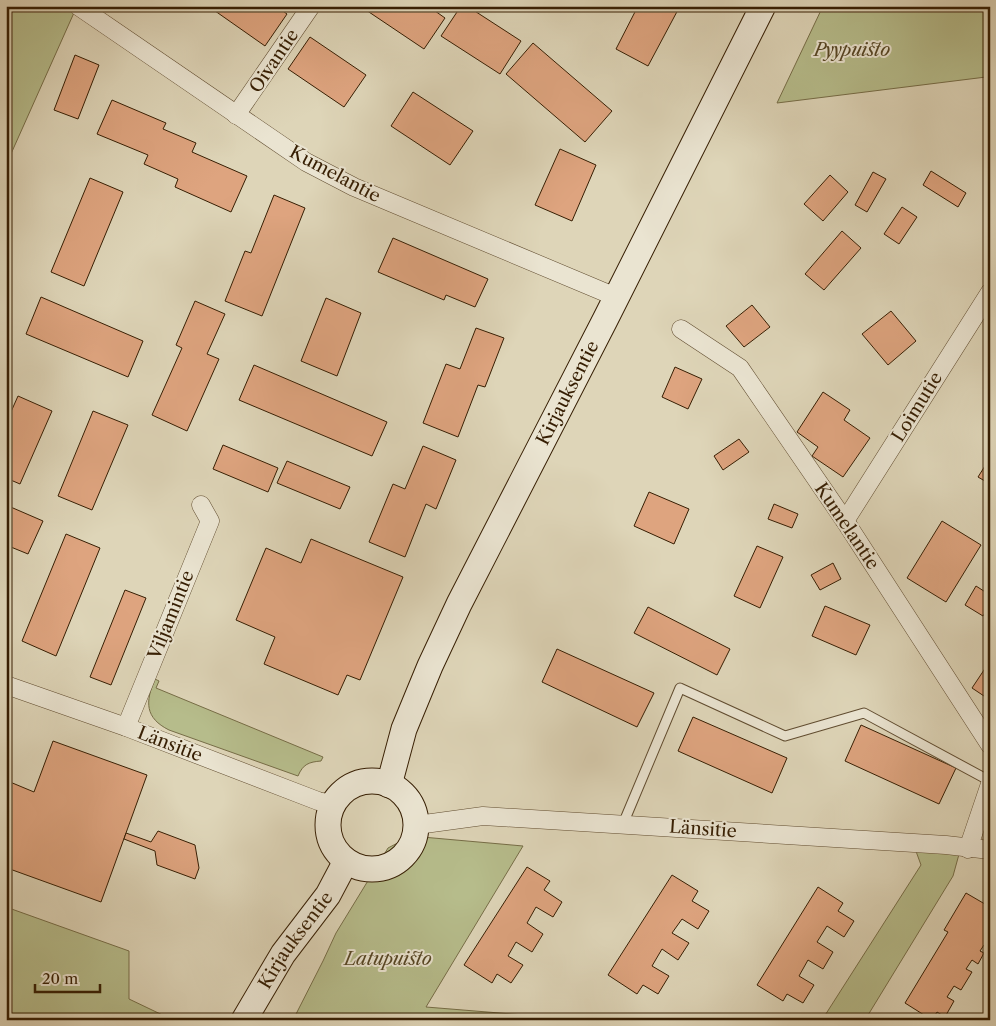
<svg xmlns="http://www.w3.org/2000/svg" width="996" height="1026" font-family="'Libre Caslon Text',serif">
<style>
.green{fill:#b6bc8b;stroke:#766d47}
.building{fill:#dea47f;stroke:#361e03}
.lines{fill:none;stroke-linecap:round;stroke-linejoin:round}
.lane-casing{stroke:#604c30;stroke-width:11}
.street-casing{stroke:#604c30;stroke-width:19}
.secondary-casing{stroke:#361e03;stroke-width:27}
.lane{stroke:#eae4d1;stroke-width:9}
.street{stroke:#eae4d1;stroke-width:18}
.secondary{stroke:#eae4d1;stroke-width:25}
.labels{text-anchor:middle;stroke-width:4;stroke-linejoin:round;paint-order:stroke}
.park-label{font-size:18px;font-style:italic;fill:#564625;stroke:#eae4d1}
.street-label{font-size:18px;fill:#361e03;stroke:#eae4d1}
</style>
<rect width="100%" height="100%" fill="#ded5b8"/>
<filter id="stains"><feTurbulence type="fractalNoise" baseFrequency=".004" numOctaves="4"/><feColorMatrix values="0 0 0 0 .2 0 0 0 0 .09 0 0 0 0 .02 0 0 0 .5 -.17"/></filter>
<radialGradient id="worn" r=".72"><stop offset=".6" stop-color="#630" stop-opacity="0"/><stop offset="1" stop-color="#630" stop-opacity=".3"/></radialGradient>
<g class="green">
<polygon points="6,6 77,6 6,165"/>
<polygon points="823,6 990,6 990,78 986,77 777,103"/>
<path d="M155 679 159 681 156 688 323 757 321 761C309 762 303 764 298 776L169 730C145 718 145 702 155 679Z"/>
<polygon points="411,836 523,846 426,1007 585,1020 293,1020 323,961 336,933 388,848"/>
<polygon points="913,843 961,847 953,876 865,1020 822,1020 921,865"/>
<polygon points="6,907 129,951 129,999 173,1020 6,1020"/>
</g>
<g class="building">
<polygon points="208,6 276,6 287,14 265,46"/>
<polygon points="360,6 428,6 445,18 424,49"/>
<polygon points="461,6 467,6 521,41 500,74 441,36"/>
<polygon points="638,6 680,6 648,66 616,49"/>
<polygon points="310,37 366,75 344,107 288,69"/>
<polygon points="533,43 612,111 585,142 506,74"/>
<polygon points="75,55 99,65 78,119 54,110"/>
<polygon points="413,92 473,131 450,165 391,126"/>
<polygon points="112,100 166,123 163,129 196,143 192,152 247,176 231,212 175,187 178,179 144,164 148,155 97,134"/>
<polygon points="560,149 596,165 572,221 535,205"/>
<polygon points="931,171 966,193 958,207 923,185"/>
<polygon points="873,172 886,179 867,212 855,205"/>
<polygon points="830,175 848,192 823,221 804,204"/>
<polygon points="90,178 123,192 84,286 51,272"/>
<polygon points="274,195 305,208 262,316 225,301 245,251 251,253"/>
<polygon points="902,207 917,217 899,244 884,234"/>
<polygon points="842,231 861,248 824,290 805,274"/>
<polygon points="393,238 488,279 475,307 446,295 444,300 378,272"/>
<polygon points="41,297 143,341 128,377 26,334"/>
<polygon points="326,298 361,313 337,376 301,361"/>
<polygon points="195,301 225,314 207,354 219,359 187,431 152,415 182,348 176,345"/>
<polygon points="752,305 770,327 744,347 726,326"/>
<polygon points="891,311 916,341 888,365 862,334"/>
<polygon points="476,328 504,338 485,387 478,385 458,437 423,423 446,364 460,369"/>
<polygon points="254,365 387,422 372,456 239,400"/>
<polygon points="675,367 702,379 688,409 662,397"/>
<polygon points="823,392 850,410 844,420 870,438 843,477 812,456 818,447 797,432"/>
<polygon points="18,396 52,411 20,484 6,478 6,423"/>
<polygon points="93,411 128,425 92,510 58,496"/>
<polygon points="739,439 749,452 723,470 714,456"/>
<polygon points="223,445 278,468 268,492 213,469"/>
<polygon points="423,446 456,460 436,509 426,504 405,557 369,542 393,484 405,489"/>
<polygon points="990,458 990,484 978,477"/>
<polygon points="287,461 350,487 340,509 277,483"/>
<polygon points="649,492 689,509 674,544 634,526"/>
<polygon points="774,504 798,514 792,528 768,519"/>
<polygon points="6,505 43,521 28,554 6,545"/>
<polygon points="942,521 981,545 946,602 907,578"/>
<polygon points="66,534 100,548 56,656 22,641"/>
<polygon points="311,539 403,577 360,680 347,675 338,695 264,664 275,637 236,620 266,548 301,563"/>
<polygon points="757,546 783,557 760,608 734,596"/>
<polygon points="833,563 841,579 820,590 811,575"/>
<polygon points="976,586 990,595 990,605 983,616 965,605"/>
<polygon points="125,590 146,598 111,685 90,677"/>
<polygon points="825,606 870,625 856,655 812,636"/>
<polygon points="648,607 730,649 717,675 634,633"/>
<polygon points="557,649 654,693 637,727 542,682"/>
<polygon points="990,661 990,700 972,688"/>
<polygon points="693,717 787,758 772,793 678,751"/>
<polygon points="861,725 956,768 939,804 845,761"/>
<polygon points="53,741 147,775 101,902 7,868 6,792 10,782 34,792"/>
<polygon points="158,831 195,845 199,868 195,879 157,865 155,851 124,839 126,833 151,842"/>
<polygon points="527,867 550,881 544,890 562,902 553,917 536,907 527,923 543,934 532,952 516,942 508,956 523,965 511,983 497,974 492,983 464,965"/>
<polygon points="672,875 698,891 692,901 709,911 698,929 682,919 672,933 689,943 678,960 662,949 652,966 669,976 658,994 643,985 637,994 608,975"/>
<polygon points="818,887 843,903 838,911 854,921 844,937 827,926 817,942 833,952 823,969 808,960 799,976 814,985 803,1003 787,994 783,1001 757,985"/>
<polygon points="966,893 990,907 990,949 984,945 980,951 984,953 978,964 972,960 966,969 972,972 961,990 954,986 947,997 954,1001 945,1017 937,1012 932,1020 905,1003 948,932 944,930"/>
</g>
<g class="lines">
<defs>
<polyline id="lane" points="623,824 680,688 785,736 864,713 990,781"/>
<g id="street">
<polyline points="78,6 306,162 354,187 616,297"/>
<polyline points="236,115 311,6"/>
<polyline points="681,329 740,368 845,521 990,745"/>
<polyline points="845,521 990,292"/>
<polyline points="6,685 126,727 318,801 334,805"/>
<polyline points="126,727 210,521 201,505"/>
<polyline points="417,825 483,816 946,845 990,850"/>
<polyline points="968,849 990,784"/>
</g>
<g id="secondary">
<circle cx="372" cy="825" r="44"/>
<path id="s1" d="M389 785 404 729 430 666 459 604 605 320 763 6"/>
<path id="s2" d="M244 1020 283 954 328 895 346 861"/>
</g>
</defs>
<use href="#lane" class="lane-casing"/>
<use href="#street" class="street-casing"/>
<use href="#secondary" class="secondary-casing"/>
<use href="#lane" class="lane"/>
<use href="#street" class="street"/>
<use href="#secondary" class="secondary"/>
</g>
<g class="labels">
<g class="park-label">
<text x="852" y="56">Pyypuisto</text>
<text x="388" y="965">Latupuisto</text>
</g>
<g class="street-label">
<text transform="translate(274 61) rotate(-56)" y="6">Oivantie</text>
<text transform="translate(335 174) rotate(28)" y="6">Kumelantie</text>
<text dy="6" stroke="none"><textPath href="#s1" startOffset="432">Kirjauksentie</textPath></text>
<text transform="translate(917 407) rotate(-58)" y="6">Loimutie</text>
<text transform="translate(847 526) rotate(56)" y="6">Kumelantie</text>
<text transform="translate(171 615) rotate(-68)" y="6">Viljamintie</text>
<text transform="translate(170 744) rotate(21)" y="6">Länsitie</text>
<text transform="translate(703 829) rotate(4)" y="6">Länsitie</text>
<text dy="6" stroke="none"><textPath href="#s2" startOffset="95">Kirjauksentie</textPath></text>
</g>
</g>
<rect width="996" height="1026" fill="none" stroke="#ded5b8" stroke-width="25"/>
<rect x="8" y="8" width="981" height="1011" fill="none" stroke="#361e03" stroke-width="2.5"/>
<rect x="12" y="12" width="971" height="1001" fill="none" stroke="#361e03"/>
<path d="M35 984v8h65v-8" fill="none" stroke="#361e03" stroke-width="2.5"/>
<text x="42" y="984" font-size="15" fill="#361e03" stroke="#eae4d1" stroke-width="4" paint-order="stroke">20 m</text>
<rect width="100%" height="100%" filter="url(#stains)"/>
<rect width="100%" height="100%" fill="url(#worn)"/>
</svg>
